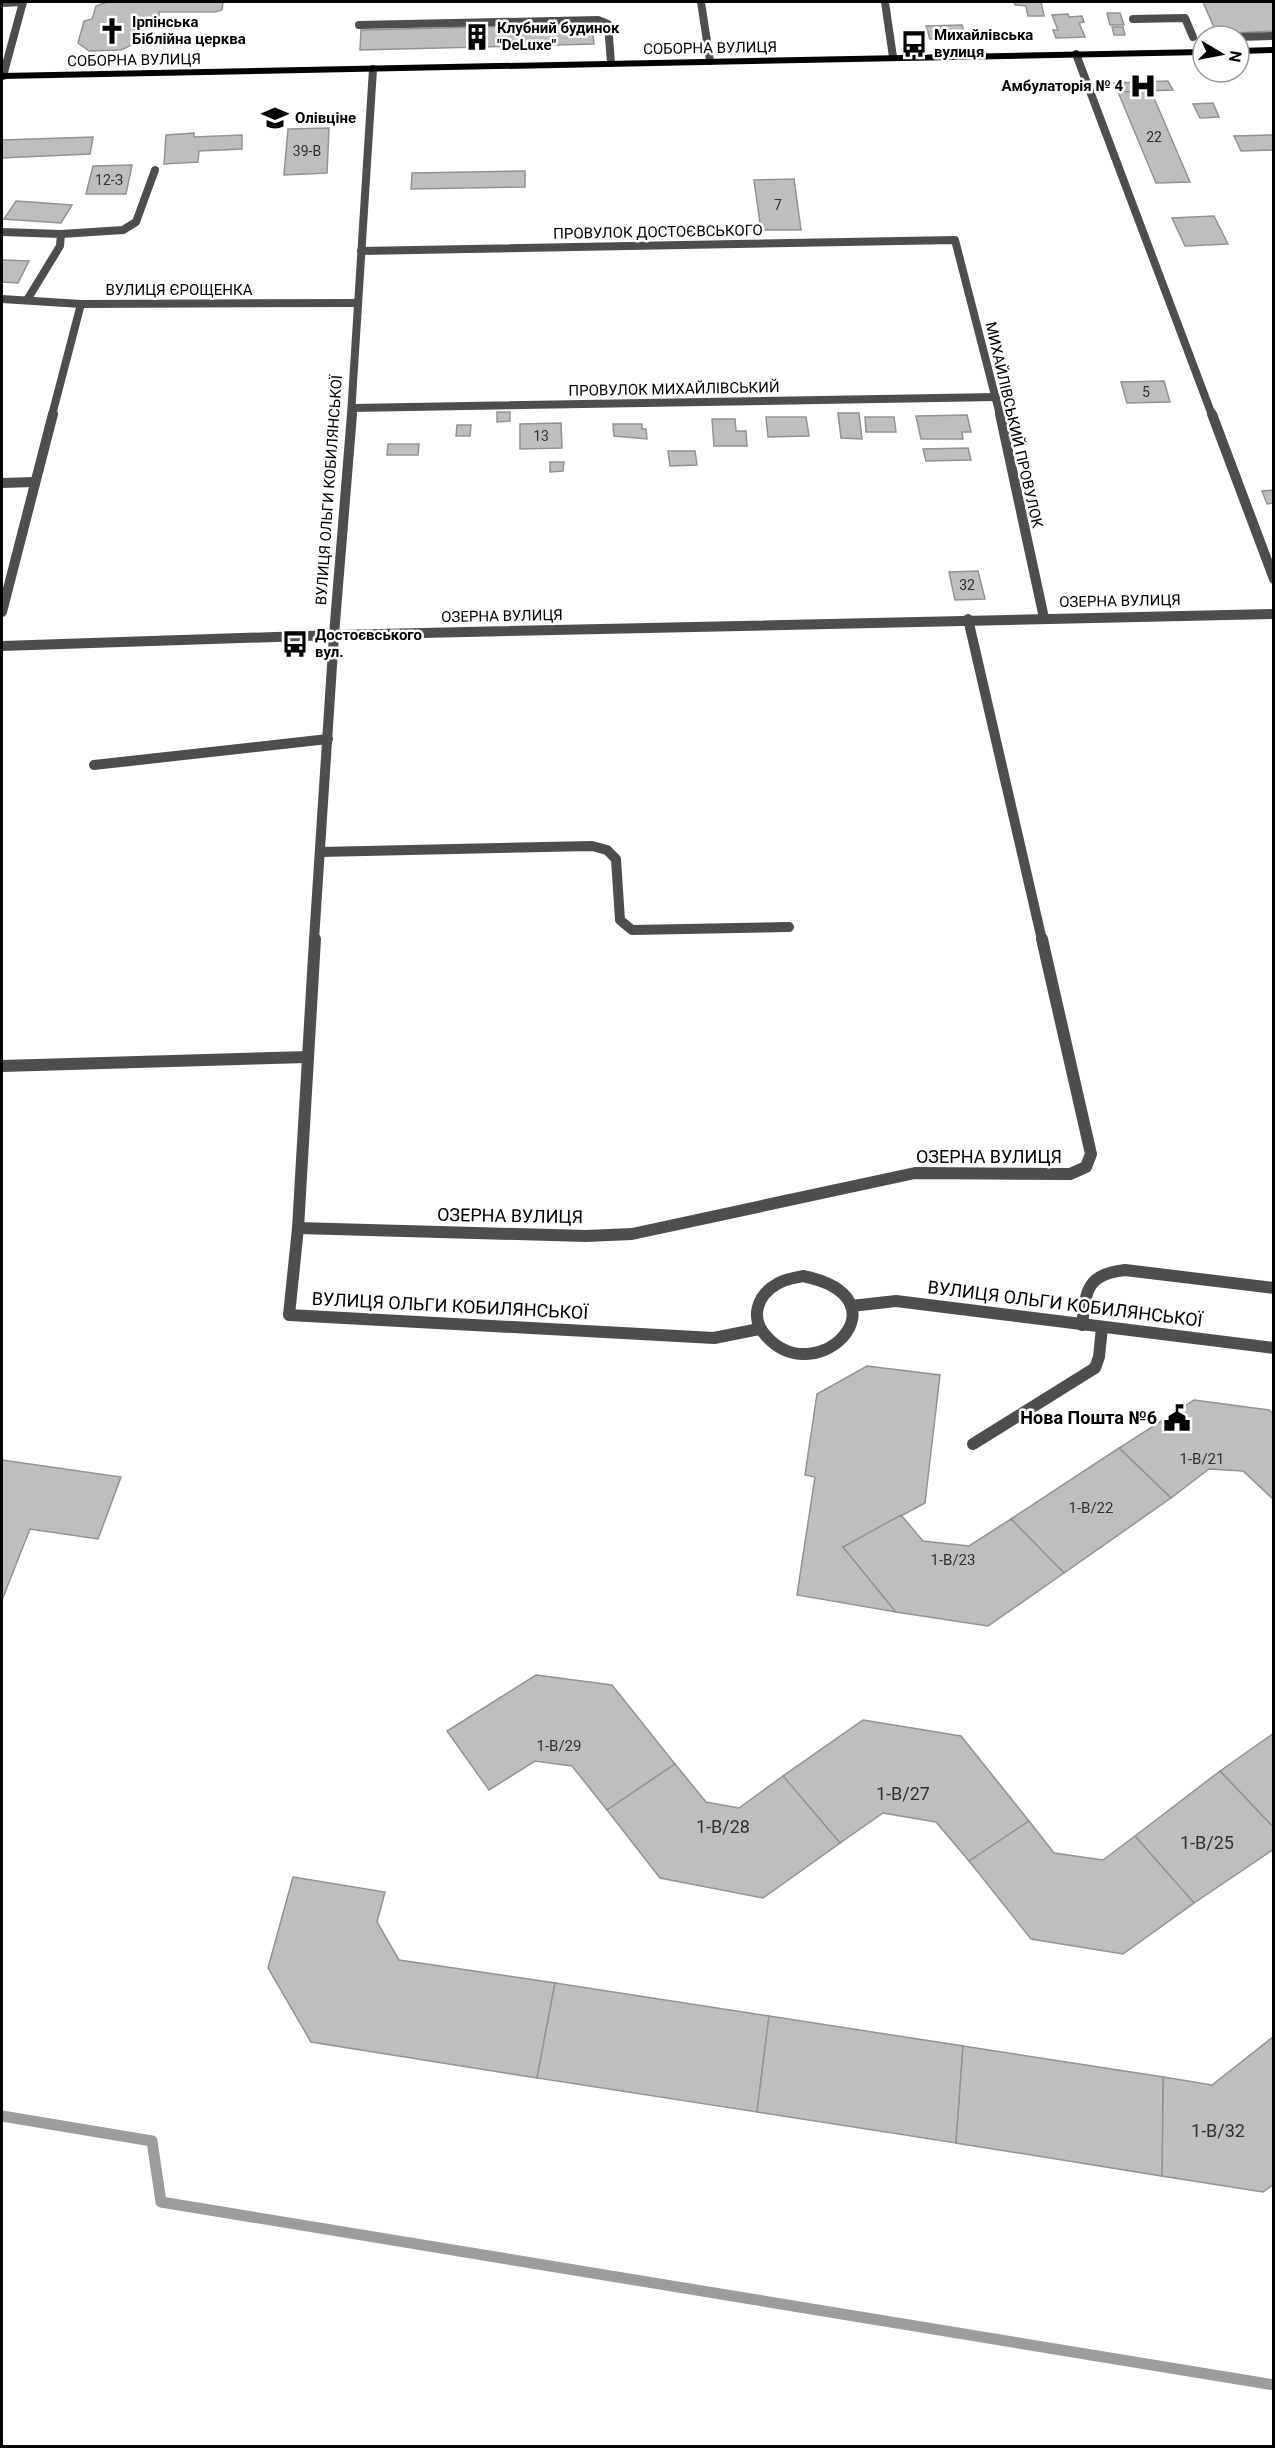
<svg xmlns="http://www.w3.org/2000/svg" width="1275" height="2448" font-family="Roboto,sans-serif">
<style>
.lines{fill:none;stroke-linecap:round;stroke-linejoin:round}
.stream{stroke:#9c9c9c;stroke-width:11}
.building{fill:#bebebe;stroke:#929292;stroke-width:1.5}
.lane-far2{stroke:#4e4e4e;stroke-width:8}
.lane-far1{stroke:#4e4e4e;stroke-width:10}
.lane{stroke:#4e4e4e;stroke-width:12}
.street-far2{stroke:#4e4e4e;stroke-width:8}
.street-far1{stroke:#4e4e4e;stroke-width:10}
.street{stroke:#4e4e4e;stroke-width:12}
.primary{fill:#000;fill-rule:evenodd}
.labels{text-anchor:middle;stroke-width:5;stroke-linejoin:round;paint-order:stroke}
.far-number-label{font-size:14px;fill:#303030}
.far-poi-label{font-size:15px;font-weight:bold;fill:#000;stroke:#fff;text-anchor:start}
.far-street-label{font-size:15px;fill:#000;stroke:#fff}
.number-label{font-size:15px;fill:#303030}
.street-label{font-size:18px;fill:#000;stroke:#fff}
.poi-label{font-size:18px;font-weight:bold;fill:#000;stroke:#fff;text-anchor:end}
.near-number-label{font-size:18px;fill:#303030}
</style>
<rect width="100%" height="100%" fill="#fff"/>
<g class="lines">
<polyline class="stream" points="2,2116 152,2141 161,2202 1274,2385"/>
</g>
<g class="building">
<polygon points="107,2 223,2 222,10 215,12 159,12 159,19 144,20 140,41 121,50 89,51 78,43 84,21 92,19 96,6"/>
<polygon points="1014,2 1041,2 1044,16 1028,16 1026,6 1015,5"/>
<polygon points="1203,2 1274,2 1274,31 1217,34"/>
<polygon points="1107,13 1120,13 1124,25 1110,25"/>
<polygon points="1068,14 1069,17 1082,16 1084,22 1079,23 1085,37 1056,38 1053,30 1058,30 1052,15"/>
<polygon points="592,24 594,44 360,50 361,30"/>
<polygon points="962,25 966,38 930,39 926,26"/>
<polygon points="1112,27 1123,27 1125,35 1114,35"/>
<polygon points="1168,81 1173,90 1118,92 1114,83"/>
<polygon points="1151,91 1190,182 1156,183 1118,92"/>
<polygon points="1213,103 1219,117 1200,118 1193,104"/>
<polygon points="329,128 327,173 284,175 288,129"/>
<polygon points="194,133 194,137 242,135 242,149 199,151 198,162 164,164 166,135"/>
<polygon points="1274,135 1274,150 1241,151 1234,136"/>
<polygon points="93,137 90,154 2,158 2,140"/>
<polygon points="132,165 126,194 86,194 93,166"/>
<polygon points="525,171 525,187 411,189 412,173"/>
<polygon points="794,179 801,230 761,230 754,180"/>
<polygon points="16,201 72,205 61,223 4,219"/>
<polygon points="1214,216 1228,244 1185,246 1172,218"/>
<polygon points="2,260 29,261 18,283 2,282"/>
<polygon points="1164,381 1170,402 1127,403 1121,382"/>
<polygon points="497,412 510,412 510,421 497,422"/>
<polygon points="838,413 859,413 862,439 841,438"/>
<polygon points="967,415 971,432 962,432 963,439 921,439 916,416"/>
<polygon points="766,417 806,417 809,436 768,437"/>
<polygon points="865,417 894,417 896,432 866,432"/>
<polygon points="712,419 735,419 736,431 746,431 747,446 714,446"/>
<polygon points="561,423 562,448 520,449 520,424"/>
<polygon points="613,424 642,424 642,429 646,429 647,439 614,436"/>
<polygon points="457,425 471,425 470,436 456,436"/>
<polygon points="388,444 419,444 418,455 387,455"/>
<polygon points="968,448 971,460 926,461 923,449"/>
<polygon points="668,451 695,451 697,465 670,466"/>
<polygon points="550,462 564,462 563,471 550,472"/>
<polygon points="1274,490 1274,503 1267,504 1262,491"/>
<polygon points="978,571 985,599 955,600 949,572"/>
<polygon points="867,1366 940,1375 925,1503 843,1547 896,1612 797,1595 815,1477 805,1475 817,1394"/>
<polygon points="1194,1400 1269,1410 1274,1414 1274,1500 1243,1471 1209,1469 1171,1498 1119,1448"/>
<polygon points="1119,1448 1171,1498 1064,1573 1011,1519"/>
<polygon points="2,1460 121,1477 98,1539 30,1529 2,1600"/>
<polygon points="901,1515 923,1541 969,1546 1011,1519 1064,1573 988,1626 896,1612 843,1547"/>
<polygon points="536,1675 612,1685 675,1764 607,1810 572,1766 535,1761 489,1790 447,1731"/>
<polygon points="863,1720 961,1736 1029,1821 969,1861 936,1822 883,1813 840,1843 783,1776"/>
<polygon points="1274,1733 1274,1828 1220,1771"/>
<polygon points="675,1764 706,1802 739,1808 783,1776 840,1843 763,1898 660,1878 607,1810"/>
<polygon points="1220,1771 1274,1828 1274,1849 1194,1903 1135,1836"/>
<polygon points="1029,1821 1054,1853 1103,1860 1135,1836 1194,1903 1123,1954 1031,1939 969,1861"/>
<polygon points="293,1877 385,1892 377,1922 399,1960 555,1983 537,2078 311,2042 268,1968"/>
<polygon points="555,1983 769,2016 757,2112 537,2078"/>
<polygon points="769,2016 963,2046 956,2143 757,2112"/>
<polygon points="1273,2037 1274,2184 1263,2192 1162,2176 1163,2077 1212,2085"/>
<polygon points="963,2046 1163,2077 1162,2176 956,2143"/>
</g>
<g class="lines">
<g class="lane-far2">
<polyline points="2,3 23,2"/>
<polyline points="1133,19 1185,18 1193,37"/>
<polyline points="359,25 598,20 608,24 611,63"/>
<polyline points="1239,37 1274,36"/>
<polyline points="2,232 61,234 60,246 27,300"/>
<polyline points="61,234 123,230 136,222 155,170"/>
</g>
<polyline class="lane-far1" points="94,765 328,739"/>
<g class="lane">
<path d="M1082 1325C1086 1291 1086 1274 1125 1270L1274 1288"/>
<polyline points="973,1444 1095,1368 1099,1357 1102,1327"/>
</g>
<g class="street-far2">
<polyline points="701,2 710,61"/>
<polyline points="885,2 893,57"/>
<polyline points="1076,54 1212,415"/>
<polyline points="3,76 23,2"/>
<polyline points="361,251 955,240 1000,415"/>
<polyline points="2,299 81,304 357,303"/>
<polyline points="352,408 996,397"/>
<polyline points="52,415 81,304"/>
<polyline points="351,415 373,69"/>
</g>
<g class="street-far1">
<polyline points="1000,414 1044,618"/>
<polyline points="1212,414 1274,579"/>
<polyline points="2,483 34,482"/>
<polyline points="2,612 53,414"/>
<polyline points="968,619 1042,940"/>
<polyline points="2,646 334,635 1274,614"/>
<polyline points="320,852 592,846 607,850 616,859 620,920 632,930 789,927"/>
<polyline points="314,940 334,635 352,414"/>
</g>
<g class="street">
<polyline points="315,939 298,1228 289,1315 714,1338 759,1329"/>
<polyline points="2,1066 307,1057"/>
<polyline points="298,1228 586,1236 632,1234 915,1173 1070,1174 1086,1167 1091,1154 1042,939"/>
<path d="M803 1276C910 1298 818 1392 767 1337 749 1319 757 1295 777 1284 784 1279 795 1278 803 1276Z"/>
<polyline points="851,1306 896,1301 1274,1348"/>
</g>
<g class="primary">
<polygon points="1274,47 1274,53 1239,54 1239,48"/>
<polygon points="1203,49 1203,55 2,79 2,73"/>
</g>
</g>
<defs>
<symbol id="church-bare" viewBox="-9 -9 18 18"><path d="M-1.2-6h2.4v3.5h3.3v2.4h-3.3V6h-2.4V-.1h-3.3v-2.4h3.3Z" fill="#000" stroke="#fff" stroke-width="2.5" paint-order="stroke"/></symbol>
<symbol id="building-bare" viewBox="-9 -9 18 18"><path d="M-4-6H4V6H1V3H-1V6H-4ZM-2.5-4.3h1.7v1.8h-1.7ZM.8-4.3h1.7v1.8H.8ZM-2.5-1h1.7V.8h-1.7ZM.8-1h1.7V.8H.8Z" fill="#000" stroke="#fff" stroke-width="2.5" paint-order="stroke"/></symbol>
<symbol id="bus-bare" viewBox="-9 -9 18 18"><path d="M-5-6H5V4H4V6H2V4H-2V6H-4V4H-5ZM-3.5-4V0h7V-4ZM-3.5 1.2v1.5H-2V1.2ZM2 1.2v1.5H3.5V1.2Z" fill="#000" stroke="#fff" stroke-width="2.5" paint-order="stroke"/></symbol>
<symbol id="hospital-bare" viewBox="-9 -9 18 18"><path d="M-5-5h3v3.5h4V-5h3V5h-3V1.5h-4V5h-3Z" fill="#000" stroke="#fff" stroke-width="2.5" paint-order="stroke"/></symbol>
<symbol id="school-bare" viewBox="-9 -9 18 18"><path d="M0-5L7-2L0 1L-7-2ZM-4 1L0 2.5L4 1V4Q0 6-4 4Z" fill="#000" stroke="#fff" stroke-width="2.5" paint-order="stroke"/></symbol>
<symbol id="civic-bare" viewBox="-9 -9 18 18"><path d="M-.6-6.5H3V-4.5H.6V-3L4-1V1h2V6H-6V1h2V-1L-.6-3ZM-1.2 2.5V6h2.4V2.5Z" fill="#000" stroke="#fff" stroke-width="2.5" paint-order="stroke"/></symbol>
</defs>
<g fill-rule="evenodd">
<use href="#church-bare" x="93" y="12" width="38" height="38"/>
<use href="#building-bare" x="458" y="18" width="38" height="38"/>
<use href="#bus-bare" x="895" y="25" width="38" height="38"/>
<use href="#hospital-bare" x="1124" y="67" width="38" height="38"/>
<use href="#school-bare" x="256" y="99" width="38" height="38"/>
<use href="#bus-bare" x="276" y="625" width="38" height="38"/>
<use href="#civic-bare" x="1158" y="1399" width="38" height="38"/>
</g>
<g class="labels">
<g class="far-number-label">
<text x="1154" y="142">22</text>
<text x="307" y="156">39-В</text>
<text x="109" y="185">12-З</text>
<text x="778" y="210">7</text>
<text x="1146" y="397">5</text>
<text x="541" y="441">13</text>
<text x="967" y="590">32</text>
</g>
<g class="far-poi-label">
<text x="132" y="27">Ірпінська<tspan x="132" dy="17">Біблійна церква</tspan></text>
<text x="497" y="33">Клубний будинок<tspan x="497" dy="17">"DeLuxe"</tspan></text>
<text x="934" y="40">Михайлівська<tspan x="934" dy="17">вулиця</tspan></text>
<text x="1123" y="91" text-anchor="end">Амбулаторія № 4</text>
<text x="295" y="123">Олівціне</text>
<text x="315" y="640">Достоєвського<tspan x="315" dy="17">вул.</tspan></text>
</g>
<g class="far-street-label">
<text transform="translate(710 48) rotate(-1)" y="5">СОБОРНА ВУЛИЦЯ</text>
<text transform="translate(134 60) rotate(-1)" y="5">СОБОРНА ВУЛИЦЯ</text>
<text transform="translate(658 232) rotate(-1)" y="5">ПРОВУЛОК ДОСТОЄВСЬКОГО</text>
<text x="179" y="295">ВУЛИЦЯ ЄРОЩЕНКА</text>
<text transform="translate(674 389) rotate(-1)" y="5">ПРОВУЛОК МИХАЙЛІВСЬКИЙ</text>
<text transform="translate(1014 425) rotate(77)" y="5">МИХАЙЛІВСЬКИЙ ПРОВУЛОК</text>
<text transform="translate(329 490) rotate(-86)" y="5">ВУЛИЦЯ ОЛЬГИ КОБИЛЯНСЬКОЇ</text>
<text transform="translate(1120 601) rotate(-1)" y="5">ОЗЕРНА ВУЛИЦЯ</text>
<text transform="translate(502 616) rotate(-1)" y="5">ОЗЕРНА ВУЛИЦЯ</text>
</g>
<g class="number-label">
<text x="1202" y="1464">1-В/21</text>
<text x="1091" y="1513">1-В/22</text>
<text x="953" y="1565">1-В/23</text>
<text x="559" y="1751">1-В/29</text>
</g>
<g class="street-label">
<text x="989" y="1163">ОЗЕРНА ВУЛИЦЯ</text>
<text transform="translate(510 1216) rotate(1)" y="6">ОЗЕРНА ВУЛИЦЯ</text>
<text transform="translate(1065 1304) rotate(7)" y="6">ВУЛИЦЯ ОЛЬГИ КОБИЛЯНСЬКОЇ</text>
<text transform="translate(450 1306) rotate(3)" y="6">ВУЛИЦЯ ОЛЬГИ КОБИЛЯНСЬКОЇ</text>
</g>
<g class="poi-label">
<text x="1157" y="1424">Нова Пошта №6</text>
</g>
<g class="near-number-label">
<text x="903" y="1800">1-В/27</text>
<text x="723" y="1833">1-В/28</text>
<text x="1207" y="1849">1-В/25</text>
<text x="1218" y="2137">1-В/32</text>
</g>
</g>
<rect width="1275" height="2448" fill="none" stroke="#000000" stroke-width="6"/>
<g transform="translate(1221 54) rotate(100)"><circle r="28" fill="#ffffff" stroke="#999999" stroke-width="1.5"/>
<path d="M0-4.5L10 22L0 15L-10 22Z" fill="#000000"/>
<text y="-9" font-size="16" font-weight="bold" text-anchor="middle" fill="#000000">N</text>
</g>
</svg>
